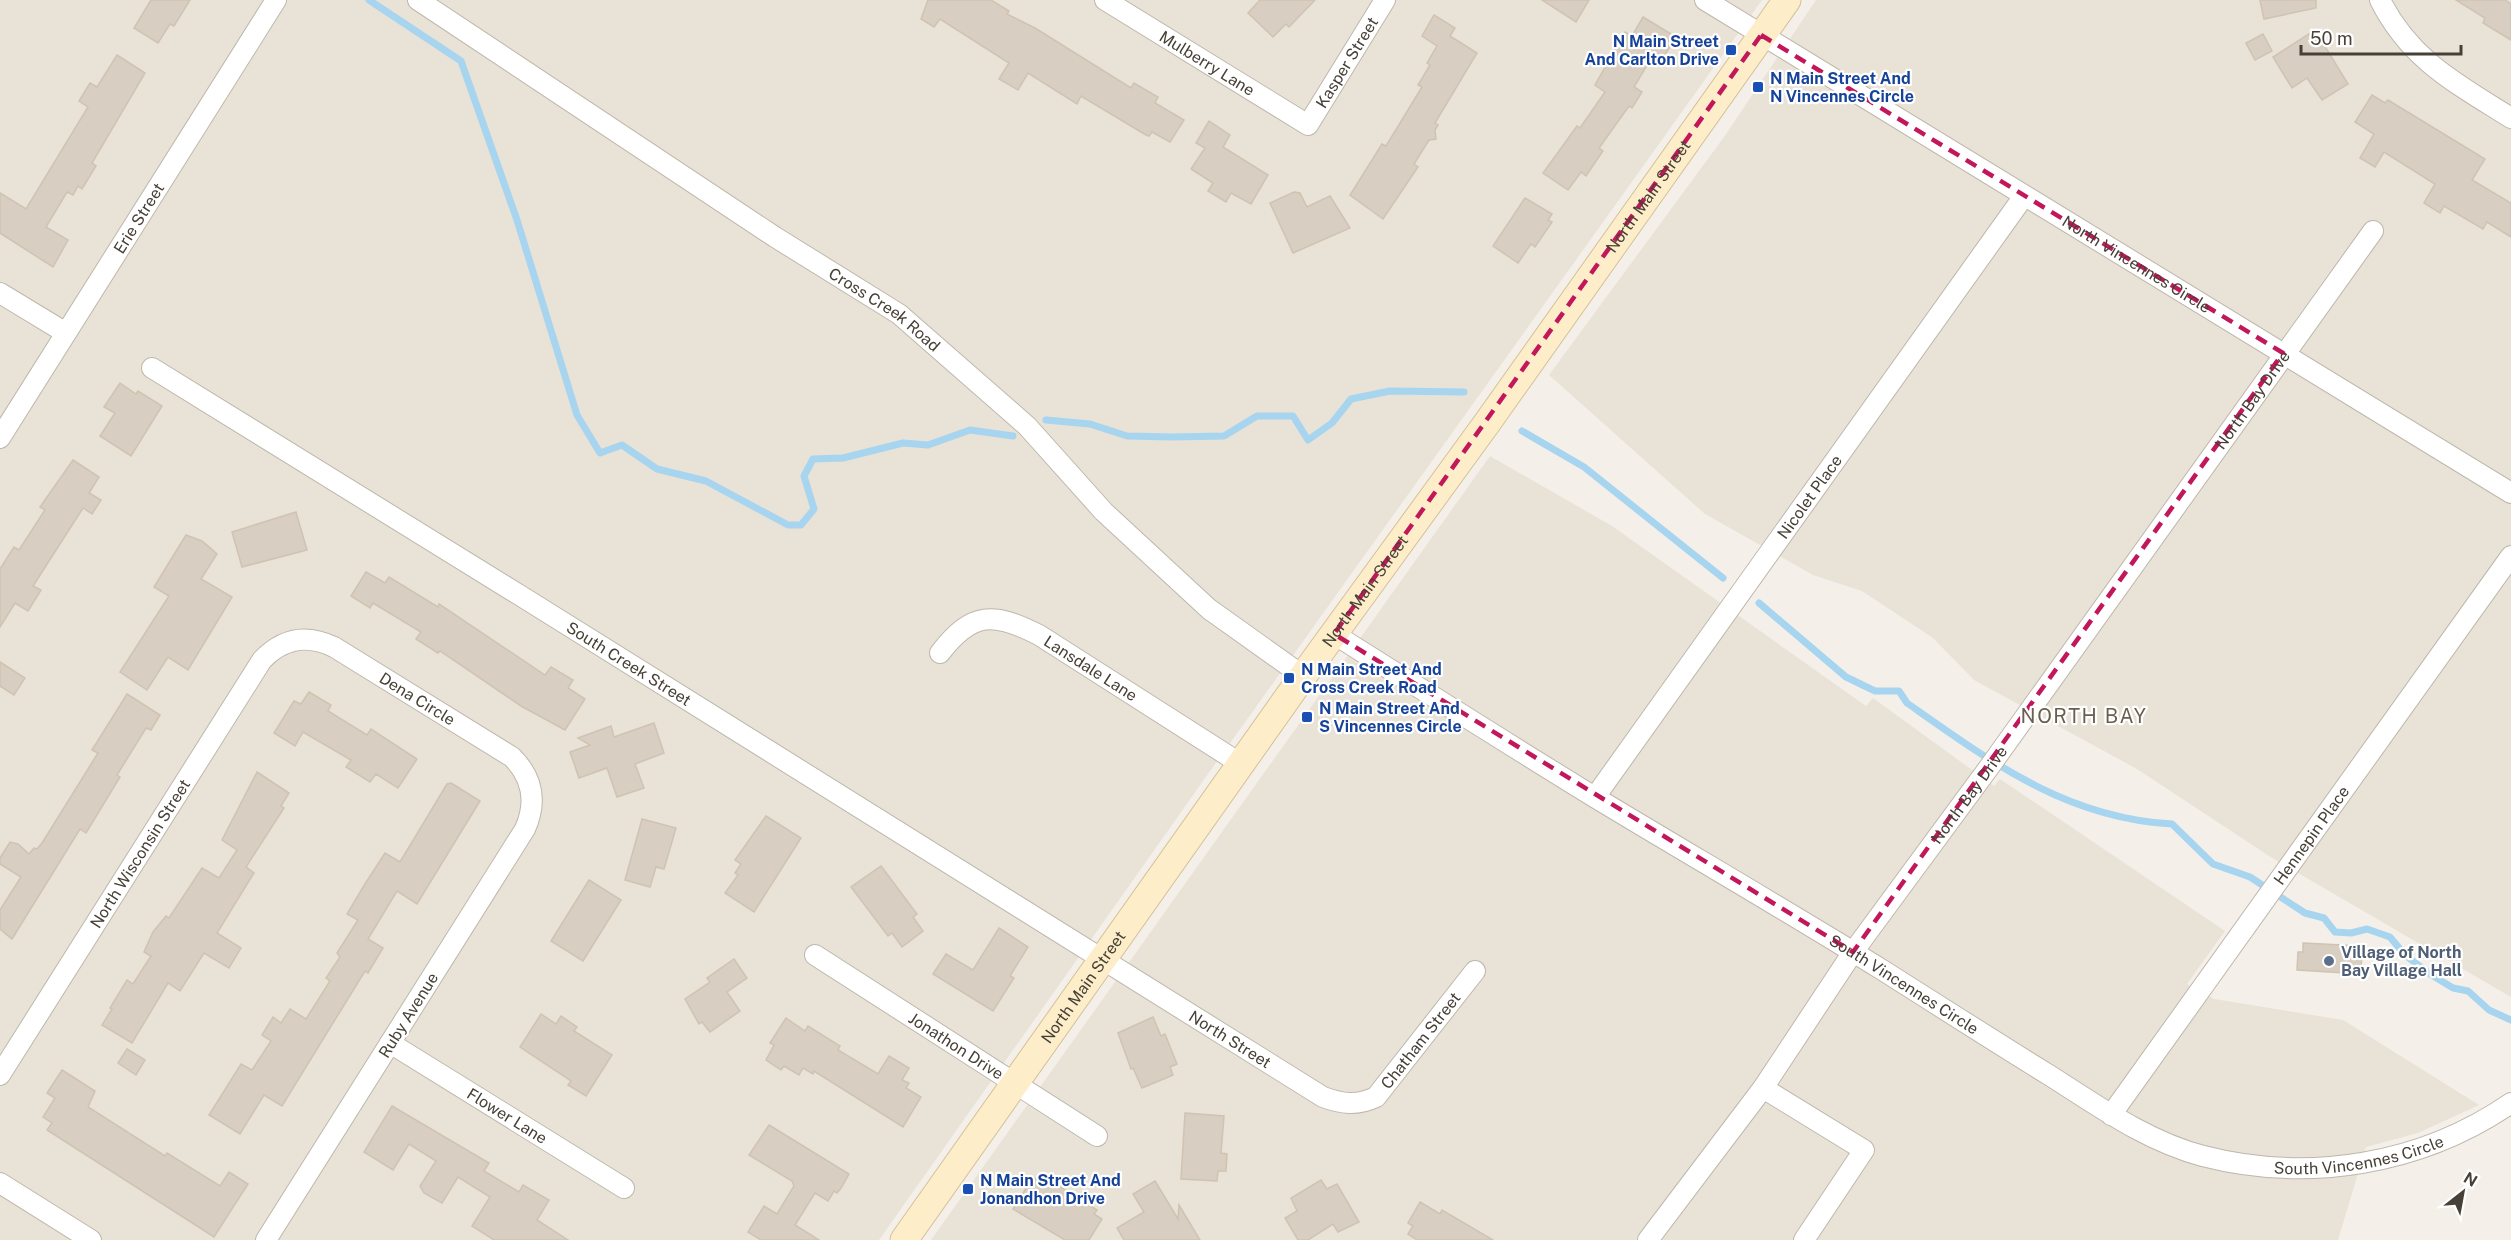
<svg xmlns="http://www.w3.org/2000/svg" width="2511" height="1240" font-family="'Public Sans',sans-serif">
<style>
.residential{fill:#e8e2d7}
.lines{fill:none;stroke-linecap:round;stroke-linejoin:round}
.stream{stroke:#a7d4ef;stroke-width:7}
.building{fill:#d8cec1;stroke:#d0c3b1;stroke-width:1.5}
.minor-casing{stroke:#bfb7ab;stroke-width:22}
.secondary-casing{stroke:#d3c199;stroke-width:29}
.minor{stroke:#fff;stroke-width:20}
.secondary{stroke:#fdeec9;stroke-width:27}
.marked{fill:none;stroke:#c2185b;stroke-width:4.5;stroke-dasharray:12 8;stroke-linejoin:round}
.transit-dot{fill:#1a4fb4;stroke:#fff;stroke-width:2}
.service-dot{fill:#5c6f8a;stroke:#fff;stroke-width:2}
.labels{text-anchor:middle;stroke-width:4.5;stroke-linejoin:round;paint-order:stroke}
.transit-label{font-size:16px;font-weight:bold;fill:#164399;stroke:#fff;text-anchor:start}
.street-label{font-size:16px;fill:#474037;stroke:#fff}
.service-label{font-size:16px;font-weight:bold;fill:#4e5e75;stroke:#fff;text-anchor:start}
.quarter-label{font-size:20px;letter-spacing:1.5px;fill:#6a5e4f;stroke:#fff}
</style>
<rect width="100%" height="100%" fill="#f4f0e9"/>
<g class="residential">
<polygon points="0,0 1762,0 1203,781 879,1240 0,1240"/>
<polygon points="1816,0 2511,0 2511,997 2269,856 2137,769 1974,680 1933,638 1862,591 1813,575 1705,514 1549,375 1724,137"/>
<polygon points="1490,456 1612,526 1866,706 1873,698 1994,786 2000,779 2225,931 2187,984 2214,999 2343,1020 2479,1105 2418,1133 2366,1147 2338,1240 931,1240"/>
</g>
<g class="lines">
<g class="stream">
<polyline points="369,0 461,61 517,220 577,415 600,453 622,445 657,469 706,481 788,525 801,525 814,509 804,476 813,459 843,458 903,443 928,445 970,430 1013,436"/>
<polyline points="1046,420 1090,424 1127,436 1172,437 1224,436 1257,416 1293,416 1308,440 1332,423 1351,399 1390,391 1464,392"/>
<polyline points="1522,431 1584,467 1723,578"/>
<path d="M1759 603 1846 677 1875 691H1899L1907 703C1991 762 2066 818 2172 824L2213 864 2250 877 2305 913 2324 918 2335 932 2351 933 2367 929 2390 937 2405 955 2430 974 2453 988 2468 991 2489 1010 2511 1020"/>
</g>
</g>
<g class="building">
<polygon points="151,0 190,0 174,26 170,24 158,43 134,28"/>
<polygon points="928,0 991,0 1009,11 1007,14 1035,28 1131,88 1134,83 1158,97 1155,103 1184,120 1170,142 1152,132 1149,136 1146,135 1081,96 1077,104 1028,73 1018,90 999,79 1009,63 940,19 934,27 921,19"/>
<polygon points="1260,0 1315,0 1289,27 1286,24 1273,37 1248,13"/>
<polygon points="1542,0 1589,0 1576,22"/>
<polygon points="2260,0 2316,0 2316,8 2264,19"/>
<polygon points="2456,0 2505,0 2511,4 2511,40 2483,23 2485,18"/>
<polygon points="1434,15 1455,28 1450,36 1477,53 1435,123 1438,125 1435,130 1436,139 1429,140 1414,164 1418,167 1383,219 1350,195 1382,144 1386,146 1422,87 1418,85 1430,65 1427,63 1437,46 1422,36"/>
<polygon points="1643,17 1676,37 1663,58 1655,52 1634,87 1642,92 1632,108 1629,106 1599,148 1603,151 1586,176 1581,172 1568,190 1543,173 1577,126 1580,128 1605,92 1595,85 1625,32 1632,36"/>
<polygon points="2315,30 2348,84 2322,100 2307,78 2292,88 2273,57"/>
<polygon points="2263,34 2272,51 2255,60 2246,43"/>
<polygon points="117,55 145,73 92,163 96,166 82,189 78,186 73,195 67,192 46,227 68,240 53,267 0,233 0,193 26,209 88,107 79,101 90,83 97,87"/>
<polygon points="2372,95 2385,103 2388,100 2485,159 2472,180 2511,203 2511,237 2487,222 2483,229 2444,206 2440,213 2424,203 2435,184 2384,152 2375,167 2360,158 2374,134 2355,122"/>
<polygon points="1209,121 1230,135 1223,147 1268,175 1251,204 1231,193 1226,202 1208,191 1213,183 1191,169 1205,148 1196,143"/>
<polygon points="1294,192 1300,193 1307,207 1330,196 1350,228 1293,253 1270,203"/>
<polygon points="1525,198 1552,214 1548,220 1552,222 1535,247 1531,244 1518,263 1493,246"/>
<polygon points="120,383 136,394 138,391 162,406 131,456 100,436 115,413 104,407"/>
<polygon points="73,460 99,477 89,493 101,500 92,514 83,508 33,586 41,590 28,611 15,603 0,627 0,569 14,547 19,550 45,510 40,507"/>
<polygon points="296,512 307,550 242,567 232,532"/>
<polygon points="186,535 202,541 217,554 201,579 232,597 188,670 168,657 147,690 120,672 169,596 154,587"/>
<polygon points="366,572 385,583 389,577 438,607 439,604 545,675 551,667 573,680 568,688 585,699 565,730 521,706 440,651 438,653 416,639 421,632 373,603 370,608 351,596"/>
<polygon points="0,662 25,678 14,695 0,686"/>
<polygon points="309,692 331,705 328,711 367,735 371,729 417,759 398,788 376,774 370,782 346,767 351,760 303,732 295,746 274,733 294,701 301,704"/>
<polygon points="127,694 160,715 151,730 146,728 117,775 120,777 86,833 80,829 12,939 0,929 0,910 21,877 0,864 0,858 10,842 18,844 29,854 34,848 37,849 42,843 98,753 92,750"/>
<polygon points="654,723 664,753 635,764 644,788 617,797 607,768 579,778 570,752 590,745 578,738 611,726 614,737"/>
<polygon points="257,772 289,793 281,806 284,808 246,867 254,873 217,933 241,948 229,968 204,953 180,991 168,983 132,1043 102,1025 112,1009 110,1008 127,980 133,984 151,956 144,952 153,932 166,916 169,918 202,868 219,878 237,850 222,840"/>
<polygon points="451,783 480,801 417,904 397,891 368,939 383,948 368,973 365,971 282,1106 264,1095 240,1134 209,1115 241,1064 252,1070 271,1041 262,1035 273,1017 281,1023 290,1009 306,1019 330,981 326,978 340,957 337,953 358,920 347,914 365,884 385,853 400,862 447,784"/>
<polygon points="766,816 801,838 754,912 725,893 738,875 735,873 741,864 735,860"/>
<polygon points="642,819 676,828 664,869 656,867 650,887 625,880"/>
<polygon points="881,866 917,914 913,917 923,931 902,947 892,933 888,936 851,887"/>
<polygon points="589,880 621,900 583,961 551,941"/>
<polygon points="999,928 1028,947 1010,976 1014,978 993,1011 933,974 946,954 973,970"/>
<polygon points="2303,943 2362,946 2361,974 2297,970 2298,952 2303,952"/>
<polygon points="734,959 747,978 727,992 740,1011 710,1032 702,1022 699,1024 685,999 710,982 707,978"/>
<polygon points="541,1014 556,1024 561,1016 577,1027 574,1031 612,1055 586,1096 568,1085 571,1081 520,1047"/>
<polygon points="1153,1017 1161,1036 1165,1034 1177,1064 1170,1067 1173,1075 1142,1088 1133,1068 1131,1069 1118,1033"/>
<polygon points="786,1018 805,1031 808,1026 840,1046 838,1050 878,1074 889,1056 909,1068 902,1080 909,1083 906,1088 921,1097 903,1127 814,1071 813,1074 803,1068 799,1075 784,1066 781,1070 766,1060 774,1045 770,1043"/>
<polygon points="127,1049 145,1060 136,1075 118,1063"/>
<polygon points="62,1070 95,1091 88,1107 165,1156 167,1153 220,1186 229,1172 248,1184 214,1237 47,1130 52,1123 43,1117 55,1098 47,1093"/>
<polygon points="392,1106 489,1163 484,1171 519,1192 523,1185 549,1200 537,1220 568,1240 494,1240 472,1226 490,1197 458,1177 442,1203 424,1193 420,1186 436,1161 409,1144 393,1170 364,1152"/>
<polygon points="1185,1113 1224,1116 1221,1153 1227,1154 1226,1171 1218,1171 1217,1181 1181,1179"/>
<polygon points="769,1125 849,1174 841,1188 837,1193 834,1191 828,1201 815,1193 795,1225 819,1240 761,1240 748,1232 764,1206 777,1214 794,1186 792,1181 749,1155"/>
<polygon points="1033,1177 1051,1188 1053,1185 1059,1186 1097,1210 1094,1214 1102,1219 1089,1240 1065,1240 1013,1209"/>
<polygon points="1321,1180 1327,1189 1337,1184 1359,1222 1338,1232 1333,1224 1308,1240 1298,1240 1285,1218 1297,1211 1291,1198"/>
<polygon points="1155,1181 1178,1219 1179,1205 1200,1240 1124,1240 1117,1228 1144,1212 1133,1194"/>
<polygon points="1420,1202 1440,1214 1442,1210 1493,1240 1417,1240 1408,1234 1413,1226 1408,1223"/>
</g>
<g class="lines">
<defs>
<g id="minor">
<path id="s1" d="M418 0 775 237 899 314 1027 426 1104 512 1209 609 1303 676"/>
<path id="s2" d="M1105 0 1308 125 1385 0"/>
<path id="s3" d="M1705 0 2511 493"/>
<path d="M2380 0C2410 60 2457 84 2511 118"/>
<polyline points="0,293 66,333"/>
<path id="s4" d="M152 368 521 596 1323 1097C1342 1104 1357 1106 1376 1097L1475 971"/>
<path id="s5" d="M0 438 276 0"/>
<path id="s6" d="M1334 634C1421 689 1508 744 1596 798 1692 856 1789 912 1884 971 1939 1006 1994 1041 2049 1075 2098 1106 2146 1141 2203 1156 2308 1183 2421 1165 2511 1103"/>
<path id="s7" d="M940 653C972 611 994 612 1039 635L1241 764"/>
<path id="s8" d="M1595 797 2024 196"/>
<path id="s9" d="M815 955 1097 1136"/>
<path id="s10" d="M390 1043 624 1188"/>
<path id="s11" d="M0 1075 262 660C283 638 307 634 334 647L512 757C533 778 537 802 525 829L266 1240"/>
<polyline points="1763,1088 1864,1150 1804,1240"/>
<path id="s12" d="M2111 1115 2511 556"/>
<polyline points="0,1183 91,1240"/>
<path id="s13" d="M1648 1240 1763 1088 1853 952 1990 766 2373 231"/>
</g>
<g id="secondary">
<path id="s14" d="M904 1240 1303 676 1487 423 1787 0"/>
</g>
</defs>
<use href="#minor" class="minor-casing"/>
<use href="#secondary" class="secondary-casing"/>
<use href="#minor" class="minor"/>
<use href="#secondary" class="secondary"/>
</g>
<path class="marked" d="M1761 35 2283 353 1853 952 1334 634Z"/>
<g class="transit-dot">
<rect x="1725" y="44" width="12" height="12" rx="3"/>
<rect x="1752" y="81" width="12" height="12" rx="3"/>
<rect x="1283" y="672" width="12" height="12" rx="3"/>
<rect x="1301" y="711" width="12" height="12" rx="3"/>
<rect x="962" y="1183" width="12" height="12" rx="3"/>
</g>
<circle class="service-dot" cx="2329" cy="961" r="6"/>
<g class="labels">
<g class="transit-label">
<text x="1719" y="47" text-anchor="end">N Main Street<tspan x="1719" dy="18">And Carlton Drive</tspan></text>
<text x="1770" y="84">N Main Street And<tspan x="1770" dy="18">N Vincennes Circle</tspan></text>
<text x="1301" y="675">N Main Street And<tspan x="1301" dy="18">Cross Creek Road</tspan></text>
<text x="1319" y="714">N Main Street And<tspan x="1319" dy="18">S Vincennes Circle</tspan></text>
<text x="980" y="1186">N Main Street And<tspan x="980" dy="18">Jonandhon Drive</tspan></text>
</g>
<g class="street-label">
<text dy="6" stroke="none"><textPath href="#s2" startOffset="120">Mulberry Lane</textPath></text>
<text dy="6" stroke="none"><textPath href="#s2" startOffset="312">Kasper Street</textPath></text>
<text dy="6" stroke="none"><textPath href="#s14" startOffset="1282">North Main Street</textPath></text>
<text dy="6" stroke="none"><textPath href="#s5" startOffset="260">Erie Street</textPath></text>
<text dy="6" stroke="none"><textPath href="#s3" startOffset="506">North Vincennes Circle</textPath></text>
<text dy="6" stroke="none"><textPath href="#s1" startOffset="560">Cross Creek Road</textPath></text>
<text dy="6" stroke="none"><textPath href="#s13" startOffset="1035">North Bay Drive</textPath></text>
<text dy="6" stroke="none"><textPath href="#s8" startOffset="369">Nicolet Place</textPath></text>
<text dy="6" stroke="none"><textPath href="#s14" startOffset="796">North Main Street</textPath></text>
<text dy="6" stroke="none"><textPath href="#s4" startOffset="561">South Creek Street</textPath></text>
<text dy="6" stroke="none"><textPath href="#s7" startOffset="176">Lansdale Lane</textPath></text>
<text dy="6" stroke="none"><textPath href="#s11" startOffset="668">Dena Circle</textPath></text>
<text dy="6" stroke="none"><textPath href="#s13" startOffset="549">North Bay Drive</textPath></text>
<text dy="6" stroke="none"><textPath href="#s12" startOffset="344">Hennepin Place</textPath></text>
<text dy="6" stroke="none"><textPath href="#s11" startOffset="262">North Wisconsin Street</textPath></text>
<text dy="6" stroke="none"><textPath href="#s6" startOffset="669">South Vincennes Circle</textPath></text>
<text dy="6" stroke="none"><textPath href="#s14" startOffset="310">North Main Street</textPath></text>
<text transform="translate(408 1015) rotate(-58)" y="6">Ruby Avenue</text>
<text dy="6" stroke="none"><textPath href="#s4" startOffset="1270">North Street</textPath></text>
<text dy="6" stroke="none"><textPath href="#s4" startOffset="1506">Chatham Street</textPath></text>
<text dy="6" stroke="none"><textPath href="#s9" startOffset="168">Jonathon Drive</textPath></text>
<text dy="6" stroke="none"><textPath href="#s10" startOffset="138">Flower Lane</textPath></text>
<text dy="6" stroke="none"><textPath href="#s6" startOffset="1173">South Vincennes Circle</textPath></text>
</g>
<g class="service-label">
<text x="2341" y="958">Village of North<tspan x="2341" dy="18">Bay Village Hall</tspan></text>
</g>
<g class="quarter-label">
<text x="2084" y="723">NORTH BAY</text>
</g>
</g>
<g transform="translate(2463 1192) rotate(31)" stroke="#ffffff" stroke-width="4.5" paint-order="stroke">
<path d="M0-4.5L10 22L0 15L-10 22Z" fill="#474037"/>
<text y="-9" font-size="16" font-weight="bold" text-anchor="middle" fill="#474037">N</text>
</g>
<path d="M2301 45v9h160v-9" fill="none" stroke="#474037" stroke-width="3"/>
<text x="2310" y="45" font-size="18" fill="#474037" stroke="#ffffff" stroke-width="4.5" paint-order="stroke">50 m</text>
</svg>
